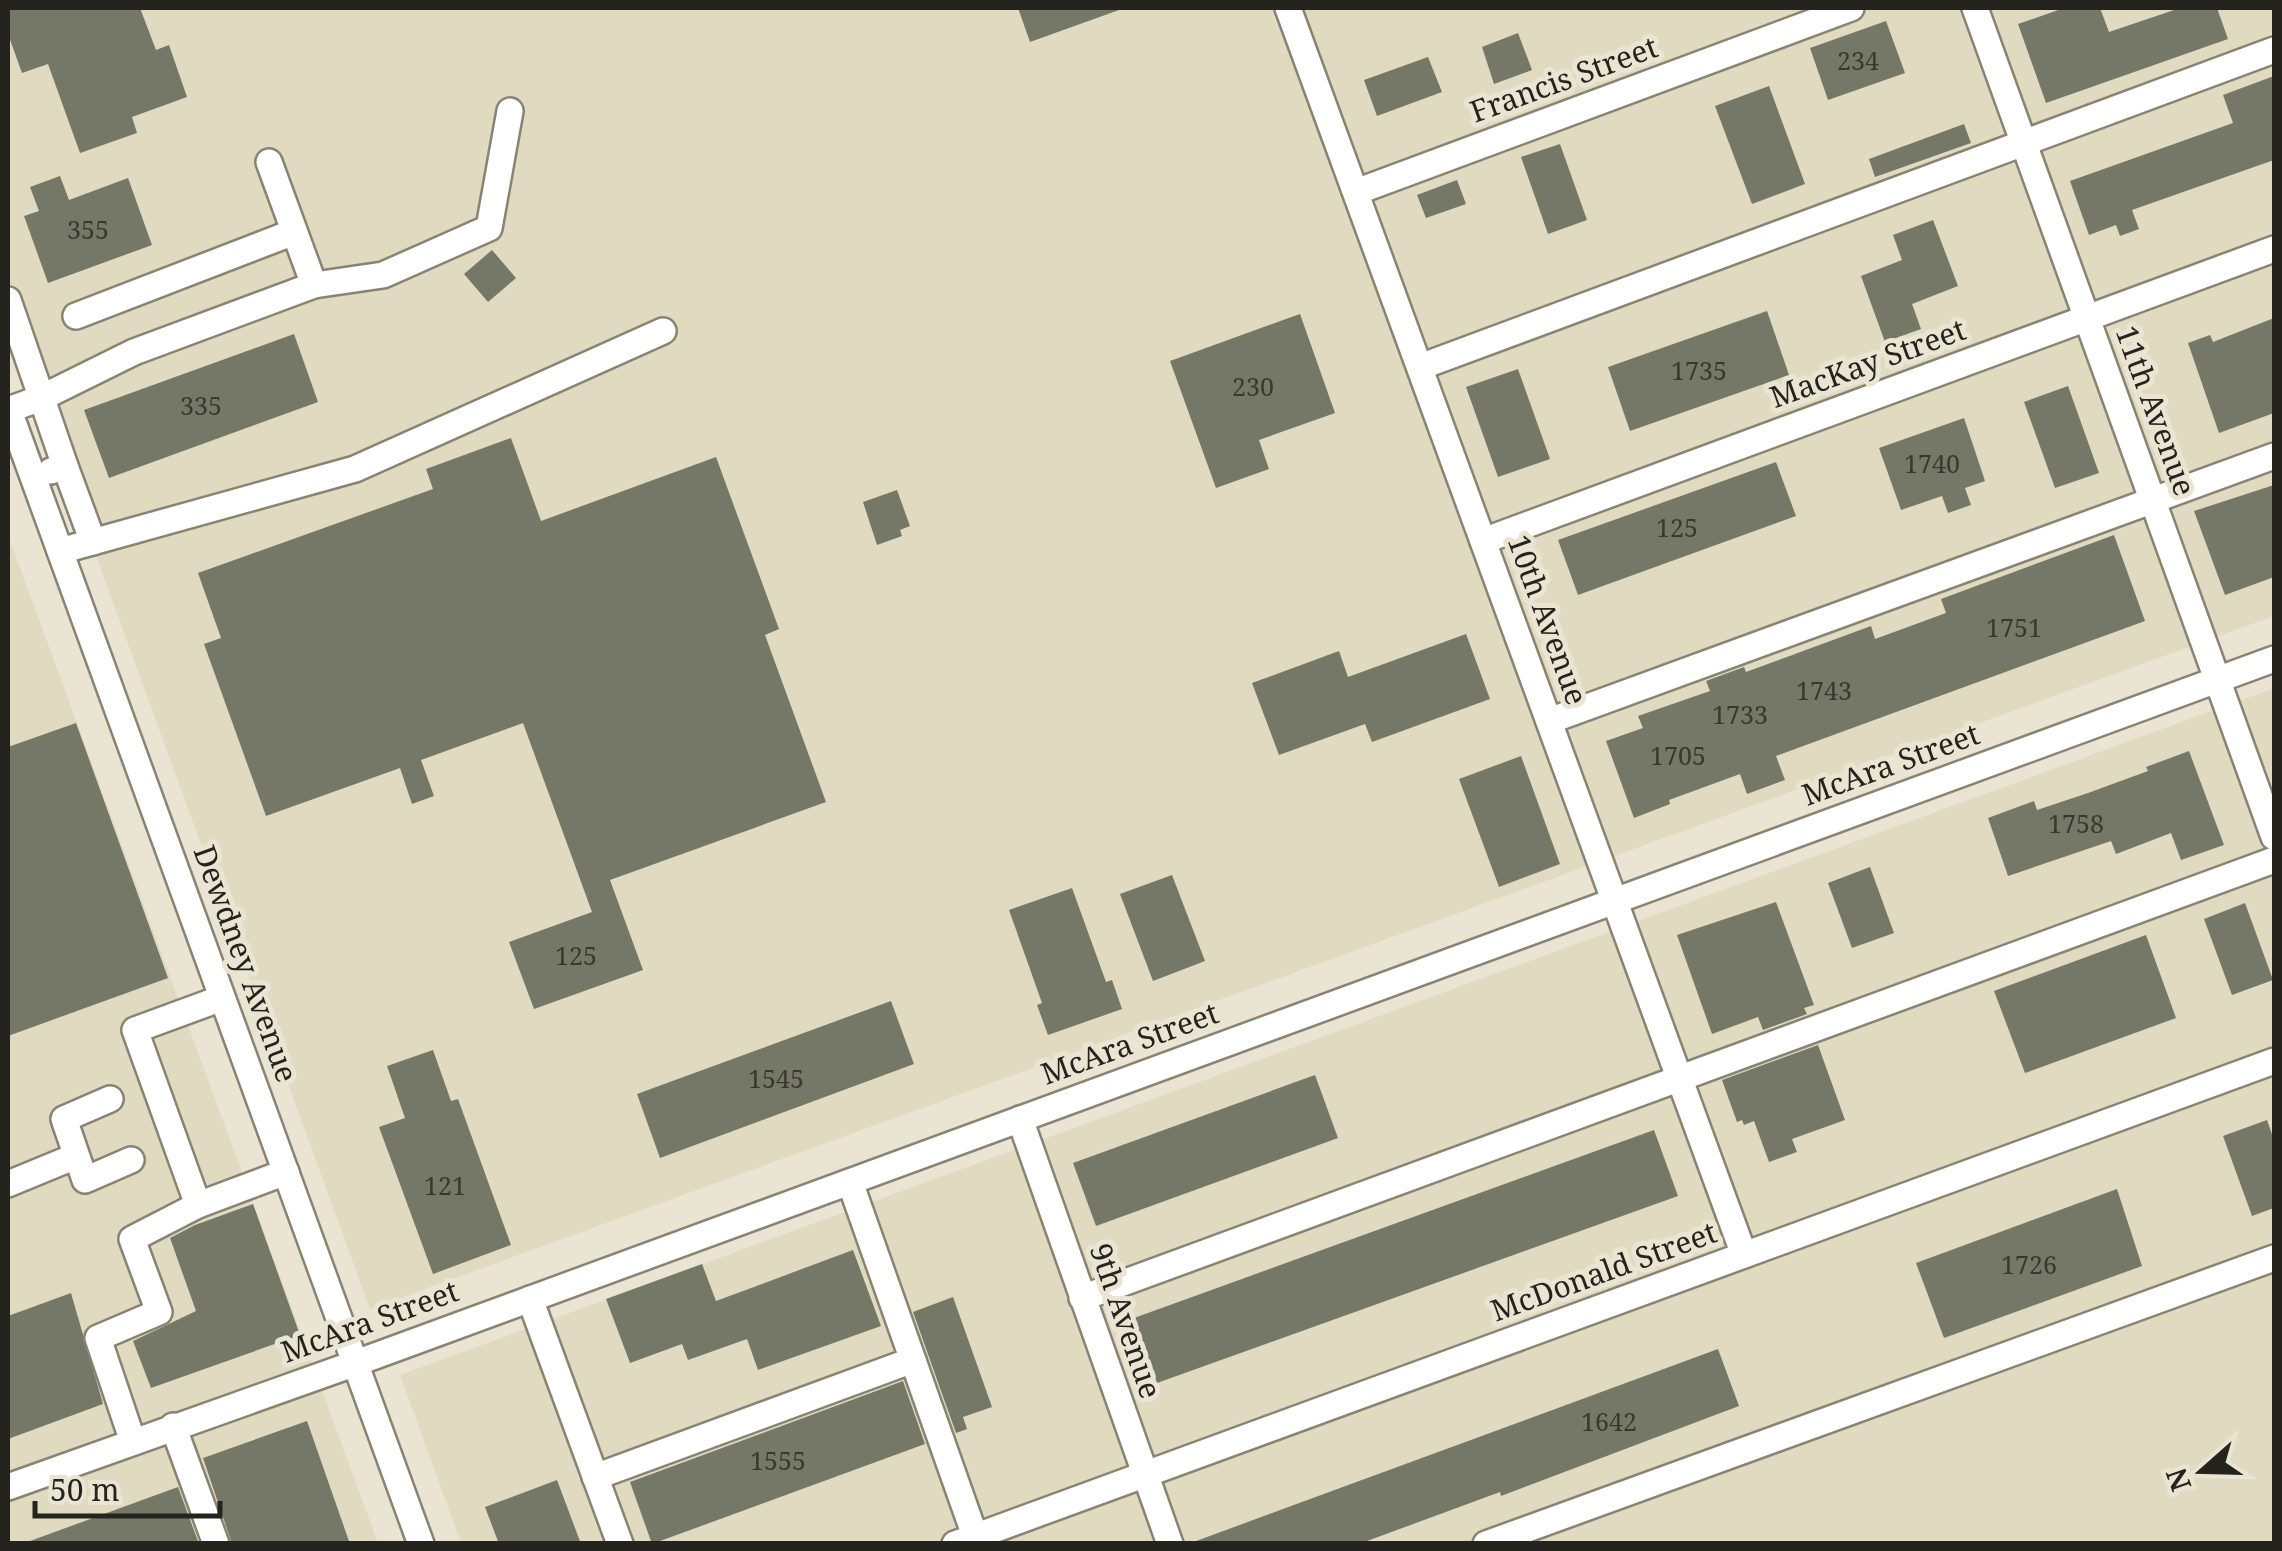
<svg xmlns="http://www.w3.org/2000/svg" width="2282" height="1551" font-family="'Noto Serif',serif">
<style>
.built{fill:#e0dac0}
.building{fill:#757867}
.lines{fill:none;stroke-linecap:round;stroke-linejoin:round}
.minor-casing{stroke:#888373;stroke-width:30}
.minor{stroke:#fff;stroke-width:25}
.labels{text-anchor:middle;stroke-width:10;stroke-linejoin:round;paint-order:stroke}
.number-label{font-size:25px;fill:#393830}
.street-label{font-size:30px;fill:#25231d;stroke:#eae5d3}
</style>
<rect width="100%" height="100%" fill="#eae5d3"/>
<g class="built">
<polygon points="8,8 2274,8 2274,616 370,1309 8,314"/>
<polygon points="8,535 378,1543 8,1543"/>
<polygon points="2274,688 2274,1543 461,1543 400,1375"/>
</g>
<g class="building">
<polygon points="8,8 140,8 156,50 169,45 187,97 132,117 137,133 80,153 48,64 22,73 8,34"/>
<polygon points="1018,8 1119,8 1119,10 1030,42"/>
<polygon points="2064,8 2100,8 2109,32 2180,8 2217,8 2228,39 2046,103 2018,24"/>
<polygon points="1886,21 1905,73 1828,100 1810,48"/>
<polygon points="1518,33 1532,70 1494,84 1482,47"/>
<polygon points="1428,57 1442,92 1377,116 1364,80"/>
<polygon points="2274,76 2274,160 2132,210 2139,229 2120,236 2116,225 2089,235 2070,181 2233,123 2223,95"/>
<polygon points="1769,86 1805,184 1752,204 1715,106"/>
<polygon points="1964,124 1971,143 1875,177 1869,159"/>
<polygon points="1560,144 1587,220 1548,234 1521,157"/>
<polygon points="60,176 69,200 128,178 152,245 48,283 24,216 39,211 30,187"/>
<polygon points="1457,180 1466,204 1426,218 1417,195"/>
<polygon points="1933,220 1958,286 1912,304 1921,329 1885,342 1861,276 1902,260 1893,235"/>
<polygon points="492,250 516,278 488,302 464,274"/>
<polygon points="1767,311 1789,375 1630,431 1608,367"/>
<polygon points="1300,314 1335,413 1259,440 1269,469 1216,488 1170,361"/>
<polygon points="2274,318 2274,413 2219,433 2188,343 2210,335 2213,342"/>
<polygon points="294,334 318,402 109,478 84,410"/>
<polygon points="1518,369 1550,459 1498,477 1466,387"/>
<polygon points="2068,386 2099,473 2055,488 2024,402"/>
<polygon points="1964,418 1985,481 1965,488 1971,505 1948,513 1942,496 1901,510 1879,448"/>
<polygon points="511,438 541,521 716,457 779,629 765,635 826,802 610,880 643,970 534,1009 509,942 592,912 523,723 421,760 434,796 412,804 400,768 266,816 204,644 221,638 198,573 433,489 426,469"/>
<polygon points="1776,462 1796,516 1578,595 1558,540"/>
<polygon points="2274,485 2274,577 2225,595 2194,511"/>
<polygon points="897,490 910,526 900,530 902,536 877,545 863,502"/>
<polygon points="2114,535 2145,621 1776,756 1785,780 1747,794 1740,774 1669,800 1670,804 1634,818 1606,741 1643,728 1638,716 1710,691 1706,681 1744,667 1746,672 1871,626 1875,639 1946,613 1941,599"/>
<polygon points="1466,634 1490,699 1372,742 1365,724 1279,755 1252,683 1339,651 1348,677"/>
<polygon points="76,723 168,978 8,1036 8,747"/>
<polygon points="2189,751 2224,845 2181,860 2171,833 2116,854 2111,841 2008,876 1988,818 2034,801 2037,810 2088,793 2148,771 2146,767"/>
<polygon points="1521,756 1560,864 1499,887 1459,779"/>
<polygon points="1870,867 1894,933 1852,948 1828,883"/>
<polygon points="1172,875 1205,961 1153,981 1120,894"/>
<polygon points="1072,888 1106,982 1112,980 1122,1009 1048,1035 1037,1005 1042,1003 1009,910"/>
<polygon points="1776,902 1814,1005 1804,1008 1807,1014 1763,1030 1758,1017 1712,1034 1677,935"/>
<polygon points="2245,903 2273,980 2232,995 2204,919"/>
<polygon points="2146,935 2176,1018 2025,1073 1994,991"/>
<polygon points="891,1001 914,1064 660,1158 637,1094"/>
<polygon points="1818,1045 1845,1120 1792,1139 1797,1152 1769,1162 1754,1121 1744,1125 1742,1120 1737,1122 1722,1080"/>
<polygon points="433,1050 451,1101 458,1099 511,1245 433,1274 379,1127 405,1118 387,1066"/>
<polygon points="1315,1075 1338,1138 1096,1226 1073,1163"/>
<polygon points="2267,1120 2274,1140 2274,1208 2252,1216 2223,1136"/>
<polygon points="1654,1130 1678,1196 1157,1383 1134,1318"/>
<polygon points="2117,1189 2142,1266 1944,1338 1916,1263"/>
<polygon points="253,1204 300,1335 151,1388 133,1341 196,1311 170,1238 195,1225"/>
<polygon points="853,1250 881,1326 758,1370 747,1339 688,1360 682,1344 630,1363 606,1299 702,1264 716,1301"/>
<polygon points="71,1293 103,1404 8,1439 8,1316"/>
<polygon points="953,1297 992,1407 963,1417 967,1429 956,1433 913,1312"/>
<polygon points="1718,1349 1739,1406 1501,1496 1500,1492 1359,1544 1188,1544"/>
<polygon points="903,1381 925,1444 652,1544 630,1482"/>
<polygon points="307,1421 350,1544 232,1544 203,1458"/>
<polygon points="557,1480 581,1544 499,1544 485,1507"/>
<polygon points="178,1487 199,1544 31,1544 30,1541"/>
</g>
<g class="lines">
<defs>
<g id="minor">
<polyline points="1288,8 1744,1255"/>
<polyline points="1975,8 2274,837"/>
<polyline points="1356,192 1851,8"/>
<polyline points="314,285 383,275 489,228 510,111"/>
<polyline points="8,300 65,466"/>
<polyline points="76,316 294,232"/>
<polyline points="1420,367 2274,50"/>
<polyline points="8,408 421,1544"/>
<polyline points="8,410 41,398 134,352 314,285 269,162"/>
<polyline points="51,471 65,466 93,542"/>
<polyline points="1483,541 2274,249"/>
<polyline points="60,551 355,469 663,331"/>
<polyline points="1549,721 2274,456"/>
<polyline points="222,998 135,1030 198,1205 286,1172"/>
<polyline points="110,1099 64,1119 85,1180 131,1160"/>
<polyline points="1020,1119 1170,1544"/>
<polyline points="850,1182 975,1536"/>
<polyline points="8,1184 76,1156"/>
<polyline points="1082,1298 2274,860"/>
<polyline points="530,1299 620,1544"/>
<polyline points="173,1426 216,1544"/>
<polyline points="133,1442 98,1338 159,1312 132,1239 198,1205"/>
<polyline points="595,1477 913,1360"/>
<polyline points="8,1487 356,1363 2274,659"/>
<polyline points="955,1544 2274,1061"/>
<polyline points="1486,1544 2274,1258"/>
</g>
</defs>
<use href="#minor" class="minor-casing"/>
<use href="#minor" class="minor"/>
</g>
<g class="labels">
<g class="number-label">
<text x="1858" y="70">234</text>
<text x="88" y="239">355</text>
<text x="1699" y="380">1735</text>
<text x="1253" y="396">230</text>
<text x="201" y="415">335</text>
<text x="1932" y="473">1740</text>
<text x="1677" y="537">125</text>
<text x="2014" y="637">1751</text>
<text x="1824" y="700">1743</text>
<text x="1740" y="724">1733</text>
<text x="1678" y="765">1705</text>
<text x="2076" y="833">1758</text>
<text x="576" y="965">125</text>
<text x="776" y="1088">1545</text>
<text x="445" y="1195">121</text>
<text x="2029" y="1274">1726</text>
<text x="1609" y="1431">1642</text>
<text x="778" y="1470">1555</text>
</g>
<g class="street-label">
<text transform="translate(1564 80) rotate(-20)" y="10">Francis Street</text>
<text transform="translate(1868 364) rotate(-20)" y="10">MacKay Street</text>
<text transform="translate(2155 411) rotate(70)" y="10">11th Avenue</text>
<text transform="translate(1547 620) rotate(70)" y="10">10th Avenue</text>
<text transform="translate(1891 765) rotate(-20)" y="10">McAra Street</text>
<text transform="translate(245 964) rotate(70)" y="10">Dewdney Avenue</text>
<text transform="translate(1130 1044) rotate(-20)" y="10">McAra Street</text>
<text transform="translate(1604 1272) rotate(-20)" y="10">McDonald Street</text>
<text transform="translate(1125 1321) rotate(71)" y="10">9th Avenue</text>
<text transform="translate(370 1322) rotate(-20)" y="10">McAra Street</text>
</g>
</g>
<rect width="2282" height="1551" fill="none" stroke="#25231d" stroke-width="20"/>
<g transform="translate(2202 1471) rotate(250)" stroke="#eae5d3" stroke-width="8" paint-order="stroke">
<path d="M0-8L18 38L0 25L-18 38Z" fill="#25231d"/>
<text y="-15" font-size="28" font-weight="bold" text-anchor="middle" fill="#25231d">N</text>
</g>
<path d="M35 1501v15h185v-15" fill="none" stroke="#25231d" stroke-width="5"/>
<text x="50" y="1501" font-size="30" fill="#25231d" stroke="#eae5d3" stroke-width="8" paint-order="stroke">50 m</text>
</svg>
